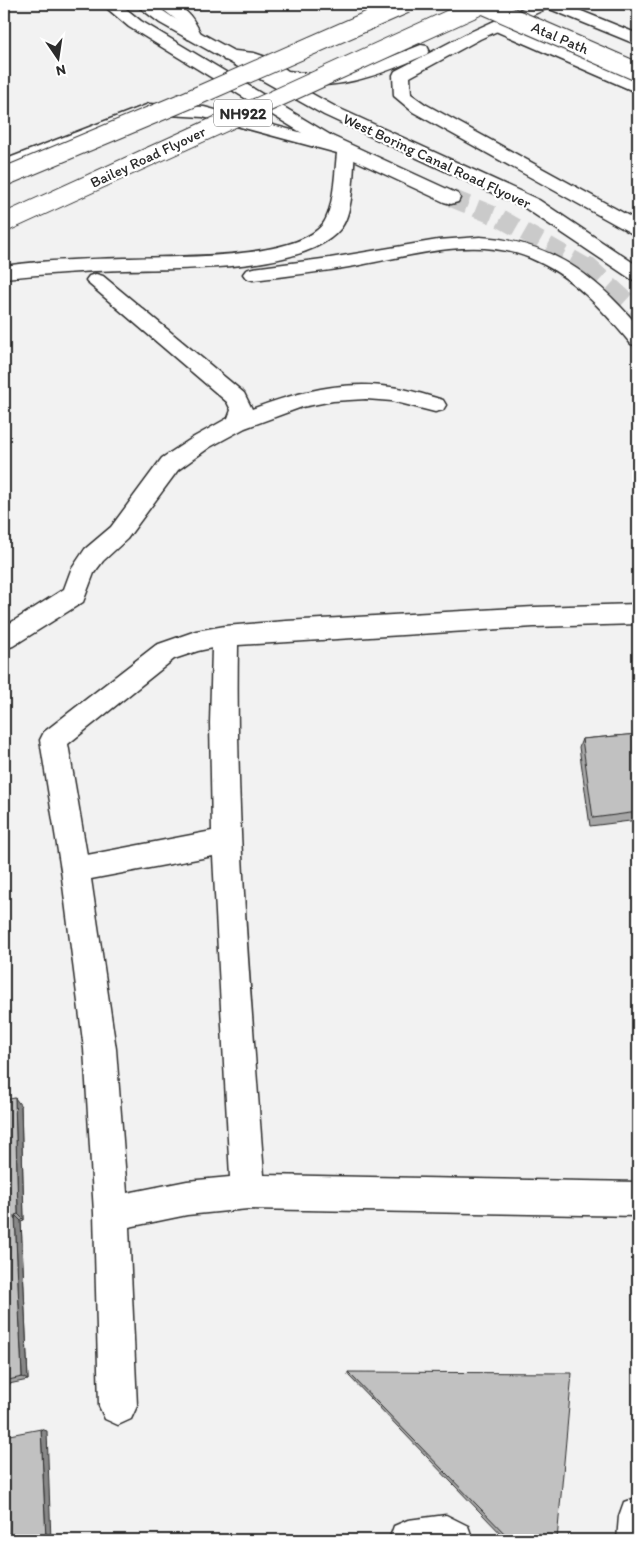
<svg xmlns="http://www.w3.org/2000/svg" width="642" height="1544" font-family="Itim,sans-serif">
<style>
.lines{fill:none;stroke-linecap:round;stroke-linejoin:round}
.secondary-tunnel-far1{stroke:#cacaca;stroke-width:18;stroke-dasharray:18 9;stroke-linecap:butt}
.secondary-tunnel{stroke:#cacaca;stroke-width:22;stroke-dasharray:22 11;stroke-linecap:butt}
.minor-casing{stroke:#2b2b2b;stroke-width:3}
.tertiary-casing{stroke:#2b2b2b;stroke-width:3}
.secondary-casing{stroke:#2b2b2b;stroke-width:3}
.trunk-casing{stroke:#2b2b2b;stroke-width:3}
.minor{fill:#fff;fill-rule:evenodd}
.tertiary{fill:#fff;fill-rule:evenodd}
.secondary{fill:#fff;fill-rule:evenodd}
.trunk{fill:#fff;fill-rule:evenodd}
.primary-bridge-casing{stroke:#2b2b2b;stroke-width:20;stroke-linecap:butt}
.trunk-bridge-casing{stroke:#2b2b2b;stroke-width:20;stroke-linecap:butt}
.primary-bridge{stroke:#fff;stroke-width:18}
.trunk-bridge{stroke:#fff;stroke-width:18}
.wall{fill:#a6a6a6;stroke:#2b2b2b}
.shaded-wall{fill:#878787;stroke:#2b2b2b}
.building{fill:#c1c1c1;stroke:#2b2b2b}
.labels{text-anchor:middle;stroke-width:4.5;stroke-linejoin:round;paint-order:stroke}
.far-street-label{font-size:15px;fill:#2b2b2b;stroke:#fff}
.shield{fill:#fff;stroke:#6b6b6b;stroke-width:1}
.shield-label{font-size:16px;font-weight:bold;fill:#2b2b2b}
</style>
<rect width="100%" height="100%" fill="#f2f2f2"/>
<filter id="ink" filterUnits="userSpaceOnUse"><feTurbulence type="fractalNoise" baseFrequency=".02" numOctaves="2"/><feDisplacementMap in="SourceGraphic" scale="10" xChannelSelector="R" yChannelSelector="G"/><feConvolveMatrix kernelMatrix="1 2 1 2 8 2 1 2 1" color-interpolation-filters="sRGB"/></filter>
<g filter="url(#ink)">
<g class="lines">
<polyline class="secondary-tunnel-far1" points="451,198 498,217 586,267"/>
<polyline class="secondary-tunnel" points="584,265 638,314"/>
<defs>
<g id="minor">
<path d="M96 274 103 276 244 393 252 409C297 392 343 380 391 387 408 389 426 395 443 400L446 405 443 410 435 412 392 401 366 399 333 401 302 407 245 428 210 447 178 470 127 539 103 561 94 573 83 602 13 646 4 649V627L64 589 71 570 85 549 111 527 162 458 194 437 228 418 231 410 227 402 89 284 86 280 89 276Z"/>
<path d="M638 604V624L534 627 238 645C235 822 251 999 264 1175L638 1182V1216L248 1209 187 1215 129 1227 137 1406 131 1419 118 1425 105 1419 99 1406 94 1213 84 1049 61 870 40 740 44 732 156 645 196 631 225 626 286 621 534 607ZM212 648 210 723 212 831 87 855 68 744 174 659 198 651ZM213 856 230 1177 187 1181 127 1193 116 1049 91 879Z"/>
</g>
<g id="tertiary">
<polygon points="543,4 564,4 638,34 638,45 545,7"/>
<polygon points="497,21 638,82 638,93 491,29 489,26 491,23"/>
<polygon points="446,1515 468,1526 473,1540 389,1540 394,1526 408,1520"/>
</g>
<g id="secondary">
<polygon points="102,4 120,4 141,21 332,136 458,194 460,198 458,202 451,204 444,202 320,144 129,27"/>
<polygon points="135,4 153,4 172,17 336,107 539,200 638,266 638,281 631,279 525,208 324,115 160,23"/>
<polygon points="638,1497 638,1540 617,1540 619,1516 624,1502"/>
</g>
<g id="trunk">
<path d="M156 4C183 2 191 13 202 36L200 39H188L179 22Z"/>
<polygon points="532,4 552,4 550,7 480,39 410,77 411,94 425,104 638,221 638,235 631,233 413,112 394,96 393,75 395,71 468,33"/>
<path d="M421 45 427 46 429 50 427 54C381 75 328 96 277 79 269 76 263 68 255 64 245 60 234 62 224 60L222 56 224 52 235 51 254 53 269 58 288 71 318 75 336 74 365 67Z"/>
<path d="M149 104 204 107 352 146 355 150C353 171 354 211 341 228 306 273 179 268 125 270 85 271 44 274 4 278V266L19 264C54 260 90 259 125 258 170 256 295 261 323 224 334 209 335 171 337 153L203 117 151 114 4 171V160Z"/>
<path d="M480 237C549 241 594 274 638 326V346L631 344C603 310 572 275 530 258 476 235 410 256 355 266 321 272 287 276 253 280L246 278 243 274 246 270 253 268 330 258 438 240Z"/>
</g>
</defs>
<use href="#minor" class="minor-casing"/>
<use href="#tertiary" class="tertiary-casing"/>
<use href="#secondary" class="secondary-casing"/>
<use href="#trunk" class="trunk-casing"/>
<use href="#minor" class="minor"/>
<use href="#tertiary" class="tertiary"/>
<use href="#secondary" class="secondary"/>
<use href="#trunk" class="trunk"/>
<defs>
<polyline id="primary-bridge" points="482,4 638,72"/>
<g id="trunk-bridge">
<polyline points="4,177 188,100 406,4"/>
<polyline points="4,223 483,4"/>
</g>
</defs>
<use href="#primary-bridge" class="primary-bridge-casing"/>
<use href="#trunk-bridge" class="trunk-bridge-casing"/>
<use href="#primary-bridge" class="primary-bridge"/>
<use href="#trunk-bridge" class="trunk-bridge"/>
</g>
<g class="wall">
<polygon points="638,734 638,820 590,826 579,747 582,739"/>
<polygon points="4,1100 21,1106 24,1220 21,1221 28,1380 4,1385"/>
<polygon points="348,1372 557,1540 507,1540 348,1375"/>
</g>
<g class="shaded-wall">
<polygon points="15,1098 21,1106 24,1220 18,1214"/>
<polygon points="15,1215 21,1221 28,1380 22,1377"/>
<polygon points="41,1429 47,1431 51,1540 46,1540"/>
</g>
<g class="building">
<polygon points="638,734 638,812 593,818 582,739"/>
<polygon points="15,1098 18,1214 15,1215 22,1377 4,1381 4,1100"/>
<polygon points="348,1372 572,1373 557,1540 511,1540"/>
<polygon points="41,1429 46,1540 4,1540 4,1436"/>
</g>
</g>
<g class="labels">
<g class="far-street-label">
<text transform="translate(560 38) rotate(23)" y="5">Atal Path</text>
<text transform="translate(148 157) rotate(-25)" y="5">Bailey Road Flyover</text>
<text transform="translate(437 161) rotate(25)" y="5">West Boring Canal Road Flyover</text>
</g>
<rect class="shield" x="214" y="99.5" width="58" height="27" rx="4"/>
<g class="shield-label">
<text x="243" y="119">NH922</text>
</g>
</g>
<rect width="642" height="1544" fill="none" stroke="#fff" stroke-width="20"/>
<rect x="10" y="10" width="622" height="1524" fill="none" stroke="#2b2b2b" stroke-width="2" filter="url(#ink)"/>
<g transform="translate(58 58) rotate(167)" stroke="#ffffff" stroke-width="4" paint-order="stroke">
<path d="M0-4L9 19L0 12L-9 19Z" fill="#2b2b2b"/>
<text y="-8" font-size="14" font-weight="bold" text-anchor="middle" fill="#2b2b2b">N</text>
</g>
</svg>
